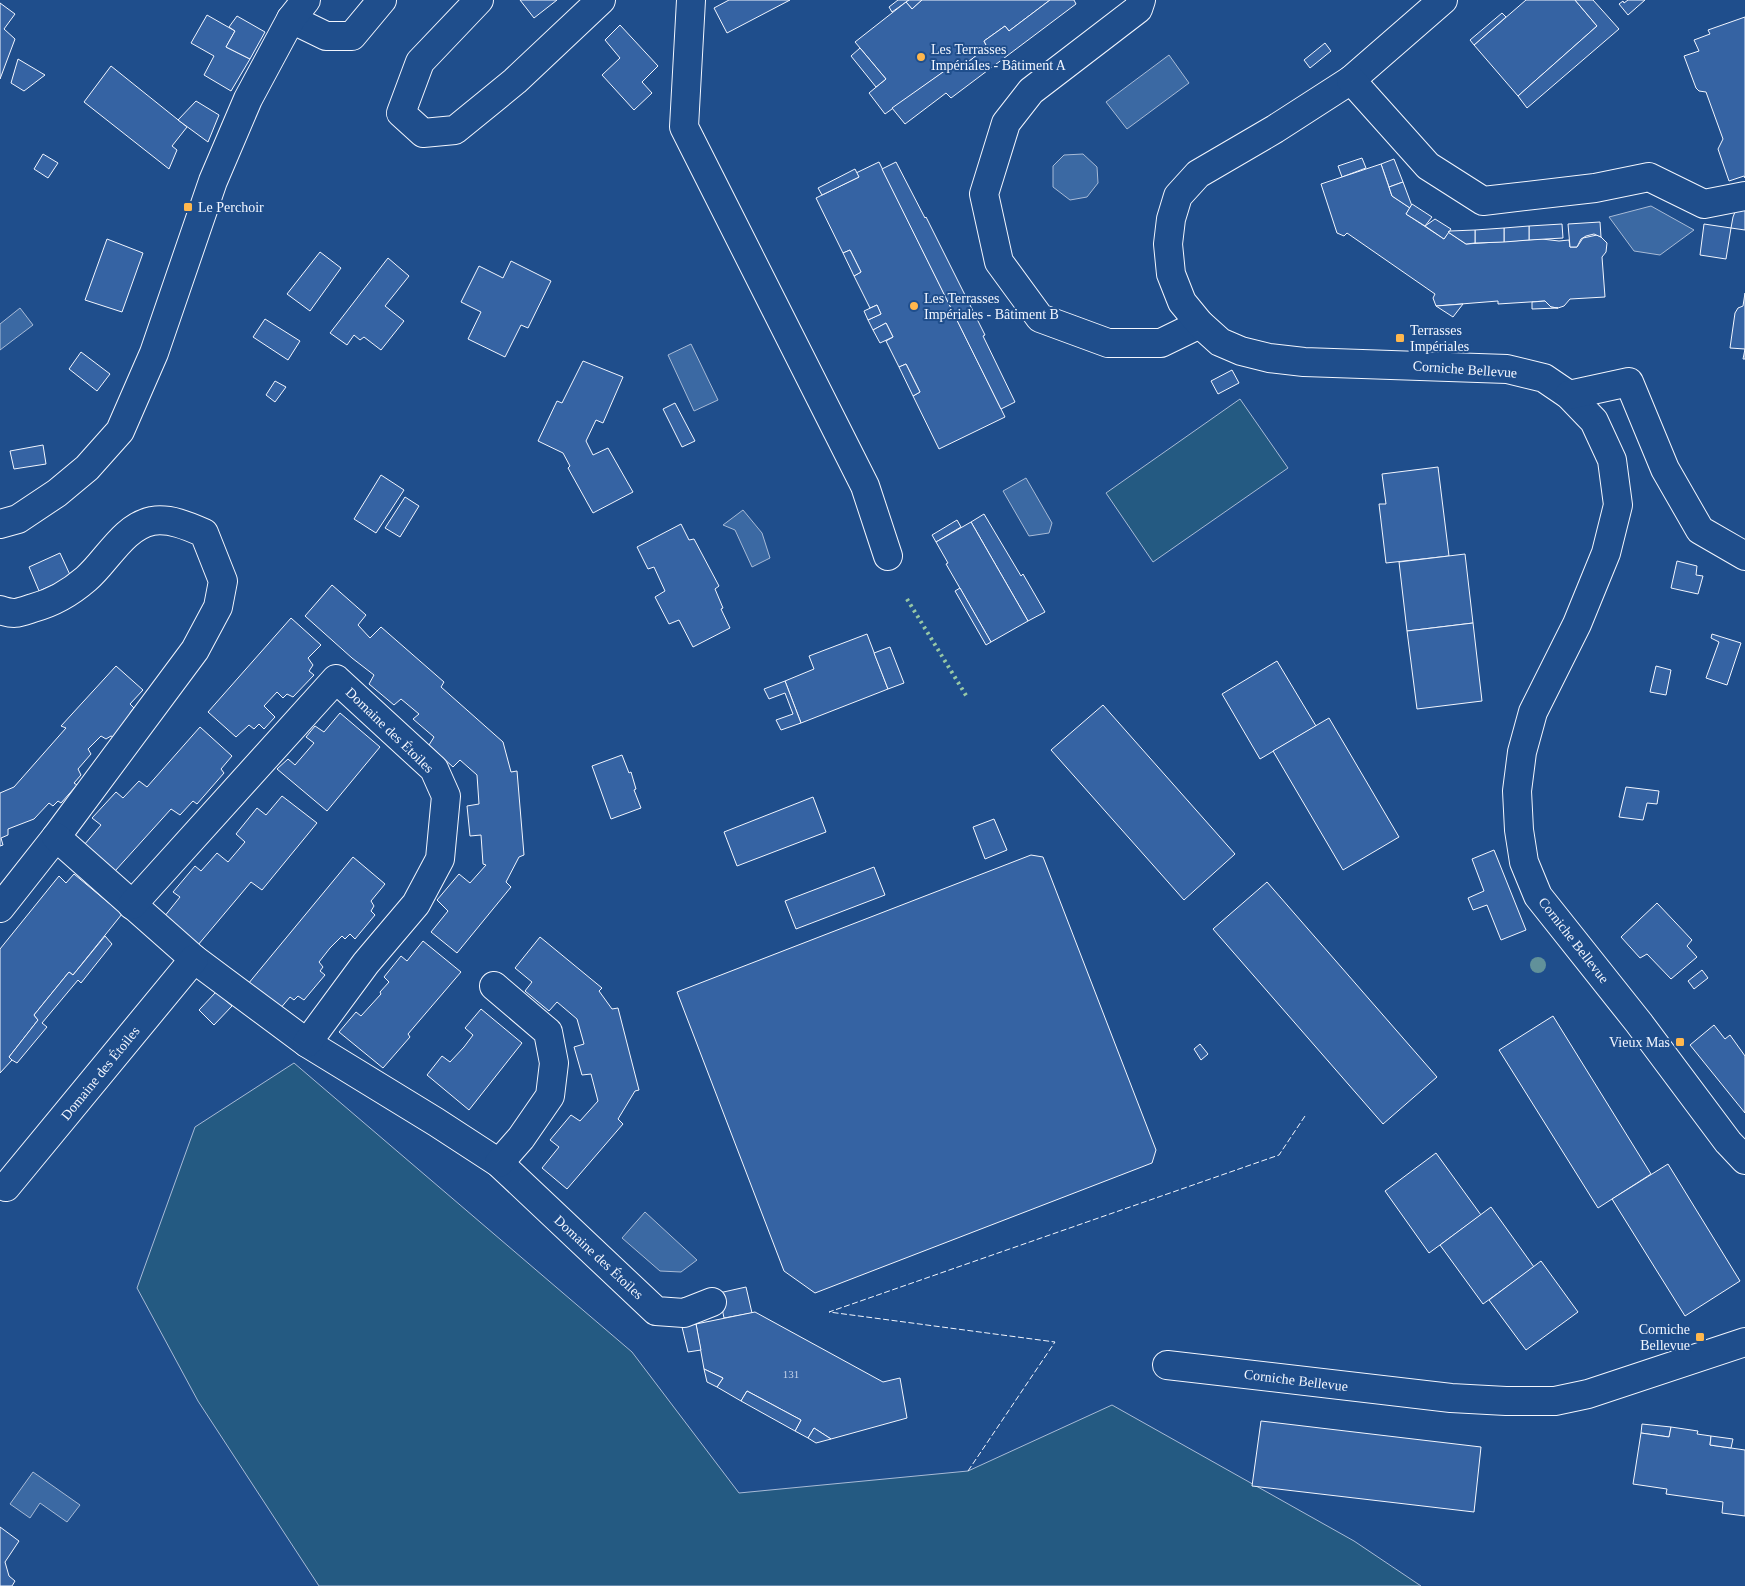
<svg xmlns="http://www.w3.org/2000/svg" width="1745" height="1586" font-family="Georgia,serif">
<style>
.green{fill:#245a82;stroke:#a8bbd7}
.water{fill:#3b69a3;stroke:#a8bbd7}
.building{fill:#3563a3;stroke:#f2f6ff}
.lines{fill:none;stroke-linecap:round;stroke-linejoin:round}
.minor-casing{stroke:#f2f6ff;stroke-width:30}
.minor{stroke:#1f4e8c;stroke-width:28}
.hedge{stroke:#97c8a6;stroke-width:4;stroke-dasharray:2.5 4;stroke-linecap:butt}
.fence{stroke:#f2f6ff;stroke-width:1;stroke-dasharray:6 2.5;stroke-linecap:butt}
.tree{fill:#61919a}
.poi-dot{fill:#ffb74d;stroke:#1f4e8c;stroke-width:2}
.labels{text-anchor:middle;stroke-width:4;stroke-linejoin:round;paint-order:stroke}
.number-label{font-size:11px;fill:#c3d1e8}
.poi-label{font-size:14px;fill:#f2f6ff;stroke:#1f4e8c;text-anchor:start}
.street-label{font-size:14px;fill:#f2f6ff;stroke:#1f4e8c}
</style>
<rect width="100%" height="100%" fill="#1f4e8c"/>
<g class="green">
<polygon points="1240,399 1288,468 1153,562 1106,493"/>
<polygon points="294,1063 632,1352 739,1493 968,1471 1112,1405 1354,1541 1421,1586 319,1586 198,1401 137,1288 195,1127"/>
</g>
<g class="water">
<polygon points="1169,55 1189,83 1127,129 1106,102"/>
<polygon points="1083,154 1097,167 1098,183 1087,197 1070,200 1053,187 1053,166 1064,155"/>
<polygon points="1651,206 1694,230 1660,255 1634,251 1609,217"/>
<polygon points="20,308 33,325 0,350 0,324"/>
<polygon points="691,344 718,400 694,411 668,355"/>
<polygon points="1026,478 1052,523 1049,533 1029,536 1003,491"/>
<polygon points="743,510 762,533 770,558 752,567 735,530 723,525"/>
<polygon points="645,1212 697,1260 681,1272 660,1271 622,1238"/>
<polygon points="33,1472 80,1505 67,1522 40,1503 30,1518 10,1504"/>
</g>
<g class="building">
<polygon points="520,0 557,0 534,18"/>
<polygon points="729,0 790,0 727,33 714,8"/>
<polygon points="898,0 909,0 892,12 889,7"/>
<polygon points="909,0 922,0 912,9 906,2"/>
<polygon points="922,0 1050,0 1009,31 1005,26 984,41 987,47 958,70 953,65 885,114 869,93 886,79 855,42 906,2 912,9"/>
<polygon points="1050,0 1074,0 1076,4 951,98 946,93 905,124 892,108 953,65 958,70 987,47 984,41 1005,26 1009,31"/>
<polygon points="1526,0 1575,0 1597,26 1518,96 1474,45"/>
<polygon points="1575,0 1593,0 1619,29 1527,108 1518,96 1597,26"/>
<polygon points="1628,0 1645,0 1628,15 1619,4 1623,1 1624,3"/>
<polygon points="0,3 15,14 4,29 15,39 0,79"/>
<polygon points="1502,13 1506,17 1474,45 1470,40"/>
<polygon points="207,15 235,31 226,47 250,59 231,91 204,75 214,56 191,43"/>
<polygon points="237,16 265,32 250,59 226,47 235,31 229,27"/>
<polygon points="1745,17 1745,178 1744,176 1729,181 1718,149 1723,139 1706,92 1699,91 1696,88 1684,56 1699,51 1694,40 1710,34 1708,30"/>
<polygon points="620,25 658,66 642,82 652,93 634,110 602,75 620,58 605,40"/>
<polygon points="1325,43 1331,51 1310,68 1304,60"/>
<polygon points="860,48 886,79 876,87 851,56"/>
<polygon points="18,59 45,75 24,91 11,83"/>
<polygon points="111,66 187,127 172,146 177,150 169,169 84,102"/>
<polygon points="196,101 219,115 208,142 178,120"/>
<polygon points="43,154 58,163 48,178 34,169"/>
<polygon points="1362,158 1366,168 1342,177 1338,166"/>
<polygon points="1394,159 1403,182 1389,187 1381,164"/>
<polygon points="879,162 1005,417 939,449 913,396 920,392 906,364 899,367 886,341 893,337 886,323 873,330 868,320 881,314 877,305 870,308 854,276 861,272 850,250 843,253 816,198 859,177 856,173"/>
<polygon points="896,162 925,218 926,217 985,335 983,336 1015,402 1001,409 882,169"/>
<polygon points="1381,164 1392,196 1410,208 1406,214 1444,239 1448,232 1466,244 1542,239 1559,241 1569,240 1570,247 1577,247 1583,238 1597,235 1601,237 1607,243 1606,252 1602,257 1605,297 1570,299 1564,306 1558,308 1551,307 1545,301 1498,304 1498,301 1436,306 1433,298 1435,294 1347,233 1344,236 1337,233 1321,184"/>
<polygon points="855,169 859,177 822,195 818,188"/>
<polygon points="1403,182 1412,206 1410,208 1392,196 1389,187"/>
<polygon points="1412,204 1432,217 1425,226 1406,214"/>
<polygon points="1745,207 1745,230 1731,228 1733,217 1735,212"/>
<polygon points="1435,219 1451,229 1444,239 1425,226"/>
<polygon points="1600,222 1601,237 1594,234 1586,236 1581,239 1577,247 1570,247 1568,224"/>
<polygon points="1562,224 1563,238 1529,240 1529,226"/>
<polygon points="1704,224 1731,228 1726,259 1700,255"/>
<polygon points="1529,226 1529,240 1504,242 1504,228"/>
<polygon points="1504,228 1504,242 1475,243 1475,230"/>
<polygon points="1475,230 1475,243 1466,244 1448,232 1450,231"/>
<polygon points="107,239 143,253 122,312 85,300"/>
<polygon points="850,250 861,272 854,276 843,253"/>
<polygon points="320,252 341,268 310,311 287,294"/>
<polygon points="388,258 409,276 385,306 404,321 381,350 364,337 360,340 354,335 347,345 330,333"/>
<polygon points="511,261 551,281 528,328 521,325 505,357 468,339 481,312 461,302 479,266 503,278"/>
<polygon points="1745,293 1745,359 1743,359 1745,349 1730,348 1735,313 1738,308 1743,306"/>
<polygon points="1545,301 1551,307 1558,308 1532,309 1532,302"/>
<polygon points="1463,304 1453,317 1436,306"/>
<polygon points="877,305 881,314 868,320 864,311"/>
<polygon points="265,319 300,341 288,360 253,337"/>
<polygon points="886,323 893,337 880,343 873,330"/>
<polygon points="81,352 110,374 97,391 69,369"/>
<polygon points="583,361 623,377 603,423 596,420 586,441 593,455 608,448 633,492 593,513 568,468 570,466 563,453 538,441 557,401 562,403"/>
<polygon points="906,364 920,392 913,396 899,367"/>
<polygon points="1232,370 1239,383 1218,394 1211,381"/>
<polygon points="275,381 286,387 275,402 266,395"/>
<polygon points="675,403 695,441 682,447 663,409"/>
<polygon points="43,445 46,464 14,469 10,451"/>
<polygon points="1438,467 1449,556 1386,563 1379,504 1386,504 1382,474"/>
<polygon points="381,475 404,490 376,533 354,519"/>
<polygon points="405,497 419,506 400,537 385,528"/>
<polygon points="984,514 1021,576 1023,574 1045,612 1028,621 971,522"/>
<polygon points="957,520 961,527 936,542 932,535"/>
<polygon points="971,522 1028,621 991,642 946,564 948,563 936,542"/>
<polygon points="681,524 689,540 694,539 719,586 715,589 723,608 721,609 730,628 693,647 679,620 669,624 655,597 665,591 654,567 648,569 637,547"/>
<polygon points="60,553 71,577 39,591 29,567"/>
<polygon points="1465,554 1473,623 1407,631 1399,562"/>
<polygon points="1677,561 1697,566 1696,575 1703,576 1698,594 1671,588"/>
<polygon points="332,585 366,615 358,625 370,638 381,627 444,682 441,687 503,742 511,772 517,771 524,855 519,857 506,882 511,887 457,953 431,932 448,911 437,900 459,874 470,883 486,865 483,864 481,835 470,836 467,806 479,804 477,775 460,760 453,767 429,745 434,737 413,719 419,714 401,699 394,705 369,684 374,675 352,658 305,616"/>
<polygon points="960,588 991,642 986,645 955,591"/>
<polygon points="291,618 321,645 308,658 313,665 309,671 314,675 293,697 287,694 283,698 277,692 264,706 275,717 264,729 259,724 254,729 249,725 236,737 208,712"/>
<polygon points="1473,623 1482,701 1417,709 1407,631"/>
<polygon points="867,634 888,689 801,723 785,681 814,669 809,656"/>
<polygon points="1712,634 1741,643 1727,685 1706,678 1719,642 1711,638"/>
<polygon points="890,647 904,683 888,689 874,653"/>
<polygon points="1277,661 1316,726 1260,759 1222,694"/>
<polygon points="116,666 143,690 130,704 134,708 130,713 134,718 115,738 111,736 106,739 101,736 88,749 91,754 78,769 81,775 74,783 77,785 61,803 58,801 53,806 49,803 34,819 8,829 8,835 1,838 3,845 0,846 0,793 14,787 66,728 61,726"/>
<polygon points="1656,666 1671,670 1666,695 1650,692"/>
<polygon points="785,681 801,723 781,730 776,720 793,714 785,693 769,699 764,689"/>
<polygon points="1103,705 1235,854 1184,900 1051,750"/>
<polygon points="340,713 380,747 327,811 277,769 288,759 295,765 314,743 306,737 315,726 324,732"/>
<polygon points="1329,718 1399,837 1343,870 1273,751"/>
<polygon points="200,727 232,756 221,769 224,773 197,804 193,801 180,815 171,809 115,871 84,845 101,825 92,818 116,792 123,798 139,781 147,787"/>
<polygon points="622,755 629,773 631,772 636,789 634,790 641,808 611,819 592,766"/>
<polygon points="1626,787 1659,791 1657,804 1647,803 1643,820 1619,817"/>
<polygon points="282,796 317,823 262,890 251,882 198,945 164,917 180,897 173,892 195,866 201,871 217,853 228,862 245,842 236,834 257,808 266,815"/>
<polygon points="813,797 826,832 737,866 724,832"/>
<polygon points="994,819 1007,850 985,859 973,827"/>
<polygon points="1494,850 1526,930 1501,940 1487,905 1473,910 1468,898 1484,891 1472,859"/>
<polygon points="1031,855 1043,857 1156,1150 1152,1163 815,1293 784,1271 677,992"/>
<polygon points="353,857 385,884 371,901 374,906 371,911 375,915 355,939 350,934 345,939 342,936 330,948 319,962 323,967 320,971 325,975 304,1000 298,996 294,1000 290,997 279,1010 248,984"/>
<polygon points="874,867 885,895 796,929 785,901"/>
<polygon points="74,874 122,914 73,975 69,972 34,1015 38,1020 9,1057 12,1060 0,1073 0,949 59,876 66,883"/>
<polygon points="1267,882 1437,1077 1383,1124 1213,929"/>
<polygon points="1657,903 1692,940 1687,946 1697,957 1671,979 1647,954 1640,958 1621,937"/>
<polygon points="105,936 112,944 81,983 78,980 42,1023 47,1027 17,1063 12,1060 9,1057 38,1020 34,1015 69,972 73,975"/>
<polygon points="540,937 602,988 599,991 612,1009 618,1008 639,1090 635,1091 618,1119 623,1124 567,1189 542,1168 559,1147 550,1140 571,1115 580,1121 598,1101 591,1074 582,1075 574,1047 584,1044 577,1019 557,1002 549,1011 525,991 532,982 515,968"/>
<polygon points="423,941 461,972 408,1034 410,1037 383,1068 339,1032 356,1012 361,1016 381,994 380,992 389,982 384,977 401,956 407,961"/>
<polygon points="1702,970 1708,978 1694,989 1688,981"/>
<polygon points="216,992 232,1006 214,1025 199,1010"/>
<polygon points="481,1009 522,1043 469,1110 427,1075 442,1056 450,1062 464,1047 473,1035 465,1028"/>
<polygon points="1553,1016 1651,1174 1598,1208 1499,1050"/>
<polygon points="1714,1025 1725,1039 1730,1035 1745,1056 1745,1113 1690,1045"/>
<polygon points="1200,1044 1208,1054 1201,1060 1194,1049"/>
<polygon points="1436,1153 1481,1215 1429,1253 1385,1191"/>
<polygon points="1668,1164 1740,1281 1685,1316 1612,1199"/>
<polygon points="1491,1207 1534,1267 1483,1304 1440,1245"/>
<polygon points="1541,1261 1578,1312 1526,1350 1489,1300"/>
<polygon points="746,1287 752,1313 724,1318 719,1293"/>
<polygon points="755,1312 883,1382 900,1378 907,1418 831,1439 814,1428 808,1438 795,1431 801,1420 747,1391 741,1401 717,1387 723,1378 704,1369 696,1324"/>
<polygon points="696,1324 701,1350 688,1352 682,1327"/>
<polygon points="704,1369 723,1378 717,1387 707,1382"/>
<polygon points="747,1391 801,1420 795,1431 741,1401"/>
<polygon points="1261,1421 1481,1447 1474,1512 1252,1486"/>
<polygon points="1642,1424 1671,1427 1669,1437 1641,1433"/>
<polygon points="1671,1427 1698,1431 1697,1434 1711,1436 1710,1445 1745,1450 1745,1516 1722,1513 1723,1502 1666,1494 1667,1489 1633,1484 1641,1433 1669,1437"/>
<polygon points="814,1428 831,1439 816,1443 808,1438"/>
<polygon points="1711,1436 1733,1439 1731,1448 1710,1445"/>
<polygon points="0,1527 19,1541 5,1562 9,1576 15,1581 12,1586 0,1586"/>
</g>
<g class="lines">
<defs>
<g id="minor">
<polyline points="479,0 420,62 401,113 423,133 455,130 515,81 601,0"/>
<polyline points="691,0 684,127 865,486 888,556"/>
<polyline points="1141,0 1138,9 1031,91 1006,123 984,194 999,262 1040,318 1108,343 1161,343 1200,324"/>
<polyline points="1443,0 1351,80 1275,129 1198,174 1178,196 1171,219 1168,244 1171,274 1182,302 1200,324 1220,342 1241,351 1269,358 1304,362 1507,369 1544,378 1569,395 1594,421 1612,460 1618,505 1606,553 1577,624 1533,712 1522,752 1517,791 1519,830 1524,862 1538,896 1639,1023 1728,1142 1745,1160"/>
<polyline points="291,19 326,36 352,36 382,0"/>
<polyline points="1351,80 1428,166 1483,201 1595,188 1649,177 1704,204 1745,196"/>
<polyline points="1569,395 1629,382 1665,469 1700,530 1745,556"/>
<polyline points="0,524 18,519 57,493 87,468 120,431 154,353 213,181 248,99 291,19 306,0"/>
<path d="M0 610C15 615 18 613 33 608 52 603 71 592 86 579 107 561 123 527 152 521 170 518 188 526 204 533L223 581 218 607 195 650 56 837 0 908"/>
<polyline points="56,837 194,959 307,1043 436,1122 499,1163 656,1311 684,1313 712,1302"/>
<polyline points="132,905 336,679 434,769 446,796 440,859 416,904 366,963 307,1043"/>
<polyline points="494,986 548,1032 554,1063 550,1096 521,1138 499,1163"/>
<polyline points="6,1187 194,959"/>
<polyline points="1167,1365 1451,1398 1506,1401 1555,1401 1588,1394 1745,1342"/>
</g>
</defs>
<use href="#minor" class="minor-casing"/>
<use href="#minor" class="minor"/>
<polyline class="hedge" points="907,599 967,697"/>
<polyline class="fence" points="968,1471 1055,1342 829,1312 1279,1155 1305,1116"/>
</g>
<circle class="tree" cx="1538" cy="965" r="8"/>
<g class="poi-dot">
<circle cx="921" cy="57" r="5"/>
<rect x="183" y="202" width="10" height="10" rx="2.5"/>
<circle cx="914" cy="306" r="5"/>
<rect x="1395" y="333" width="10" height="10" rx="2.5"/>
<rect x="1675" y="1037" width="10" height="10" rx="2.5"/>
<rect x="1695" y="1332" width="10" height="10" rx="2.5"/>
</g>
<g class="labels">
<g class="number-label">
<text x="791" y="1378">131</text>
</g>
<g class="poi-label">
<text x="931" y="54">Les Terrasses<tspan x="931" dy="16">Impériales - Bâtiment A</tspan></text>
<text x="198" y="212">Le Perchoir</text>
<text x="924" y="303">Les Terrasses<tspan x="924" dy="16">Impériales - Bâtiment B</tspan></text>
<text x="1410" y="335">Terrasses<tspan x="1410" dy="16">Impériales</tspan></text>
<text x="1670" y="1047" text-anchor="end">Vieux Mas</text>
<text x="1690" y="1334" text-anchor="end">Corniche<tspan x="1690" dy="16">Bellevue</tspan></text>
</g>
<g class="street-label">
<text transform="translate(1465 369) rotate(4)" y="5">Corniche Bellevue</text>
<text transform="translate(390 730) rotate(44)" y="5">Domaine des Étoiles</text>
<text transform="translate(1574 940) rotate(52)" y="5">Corniche Bellevue</text>
<text transform="translate(100 1073) rotate(-51)" y="5">Domaine des Étoiles</text>
<text transform="translate(599 1257) rotate(43)" y="5">Domaine des Étoiles</text>
<text transform="translate(1296 1380) rotate(7)" y="5">Corniche Bellevue</text>
</g>
</g>
</svg>
